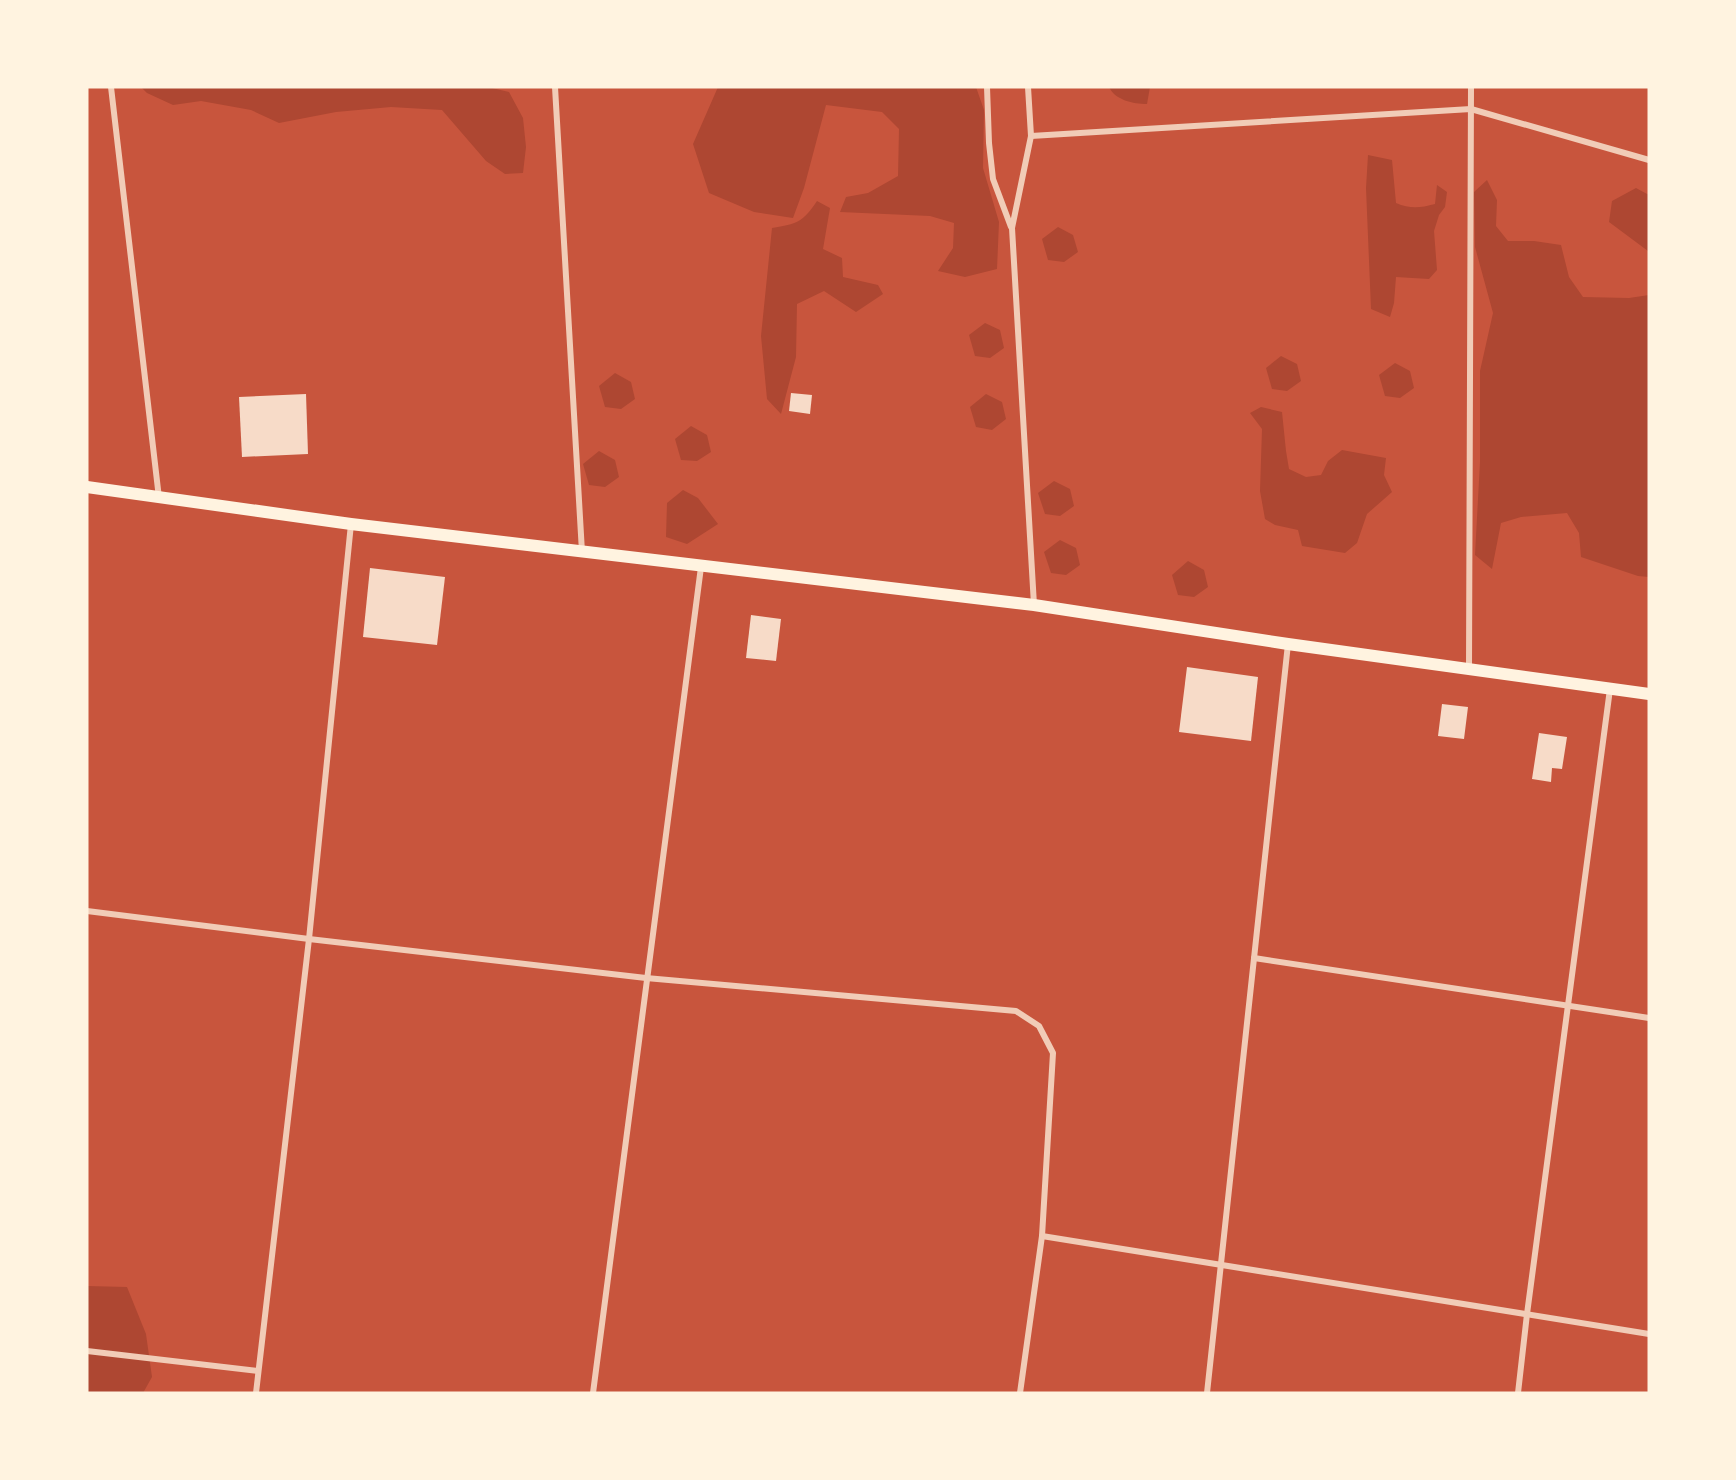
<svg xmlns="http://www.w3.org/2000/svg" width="1736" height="1480" font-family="Helvetica,sans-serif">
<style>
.green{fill:#ae4732}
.building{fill:#f7dbc8}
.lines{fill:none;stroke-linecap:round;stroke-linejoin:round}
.minor{stroke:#f1ccb7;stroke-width:6}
.secondary{stroke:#fff3e0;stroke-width:12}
</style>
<rect width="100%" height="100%" fill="#c8553d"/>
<g class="green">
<polygon points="141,87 488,87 509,92 523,118 526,147 523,173 505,174 486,161 442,110 391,107 336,112 279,123 251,110 201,101 173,105 147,93"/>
<polygon points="718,87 976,87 984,110 983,168 999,222 997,269 965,277 938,271 953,248 954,223 930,216 840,212 846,197 868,193 898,176 899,129 882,112 826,105 804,188 793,218 754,212 709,193 693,144"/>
<path d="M1109 87H1150L1147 104C1133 104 1115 100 1109 87Z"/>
<path d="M1368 155 1392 160 1396 203C1410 209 1420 208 1435 204L1437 185 1447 192 1445 207 1439 215 1434 231 1437 270 1429 279 1396 277 1394 303 1390 317 1371 309 1366 188Z"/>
<polygon points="1487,180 1497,200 1496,226 1508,241 1534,241 1561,245 1569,277 1583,297 1629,298 1649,295 1649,577 1638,576 1581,557 1579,533 1567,513 1521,517 1501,523 1492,569 1475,555 1480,462 1480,371 1493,313 1475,247 1474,192"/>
<polygon points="1636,188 1649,195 1649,255 1648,251 1609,222 1612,201"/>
<path d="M817 201 830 208 823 249 842 258 843 277 878 285 883 294 856 312 824 291 797 304 796 357 781 414 767 399 761 336 772 228C797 224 803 222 817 201Z"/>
<polygon points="1058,227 1073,235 1078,252 1064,262 1048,260 1042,239"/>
<polygon points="985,323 1000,330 1004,348 990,358 975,356 969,335"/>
<polygon points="1281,356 1297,364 1301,381 1287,391 1272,389 1266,368"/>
<polygon points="1395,363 1410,371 1414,388 1400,398 1385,396 1379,375"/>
<polygon points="615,373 631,382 635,399 621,409 605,407 599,386"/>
<polygon points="986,394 1002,402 1006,419 992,430 976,427 970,407"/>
<polygon points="1261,407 1282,412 1286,451 1289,469 1306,477 1321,475 1328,461 1342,450 1386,458 1384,475 1392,492 1367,514 1357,543 1345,553 1302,546 1298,530 1275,525 1265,519 1260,491 1262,429 1250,413"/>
<polygon points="691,426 707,435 711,452 697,461 681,460 675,439"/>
<polygon points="599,451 615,460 619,477 605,487 589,485 583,464"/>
<polygon points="1054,481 1070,489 1074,506 1060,516 1045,514 1038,493"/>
<polygon points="683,490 698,498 718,524 687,544 666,537 667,503"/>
<polygon points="1060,540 1076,548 1080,565 1066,575 1051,573 1044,552"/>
<polygon points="1188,561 1204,570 1208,587 1194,597 1178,595 1172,575"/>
<polygon points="87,1286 127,1287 146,1334 152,1377 143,1393 87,1393"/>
</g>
<g class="building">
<polygon points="791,393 812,395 810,414 789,411"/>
<polygon points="306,394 308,454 242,457 239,397"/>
<polygon points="370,568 445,577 437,645 363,637"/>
<polygon points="751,615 781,619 776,661 746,658"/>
<polygon points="1187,667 1258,677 1251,741 1179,732"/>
<polygon points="1442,704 1468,707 1464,739 1438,736"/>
<polygon points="1539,733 1567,737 1562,769 1552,768 1551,782 1532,779"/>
</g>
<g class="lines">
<g class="minor">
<polyline points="111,87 159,498"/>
<polyline points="555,87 582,552"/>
<polyline points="987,87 989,143 993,179 1011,227"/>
<polyline points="1028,87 1031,136 1012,228 1034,605"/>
<polyline points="1031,136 1471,109 1649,160"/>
<polyline points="1469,669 1471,87"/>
<polyline points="87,911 309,939 646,978 1016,1011 1039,1026 1053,1053 1042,1236 1020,1393"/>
<polyline points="1254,958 1649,1018"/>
<polyline points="1042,1236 1649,1334"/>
<polyline points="87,1351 258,1371"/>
<polyline points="256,1393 309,939 351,524"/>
<polyline points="593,1393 701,567"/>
<polyline points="1207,1393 1288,644"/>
<polyline points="1518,1393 1527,1314 1610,689"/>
</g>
<polyline class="secondary" points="87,487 351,524 1034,605 1288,644 1649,694"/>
</g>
<rect width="1736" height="1480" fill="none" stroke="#fff3e0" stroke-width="177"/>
</svg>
